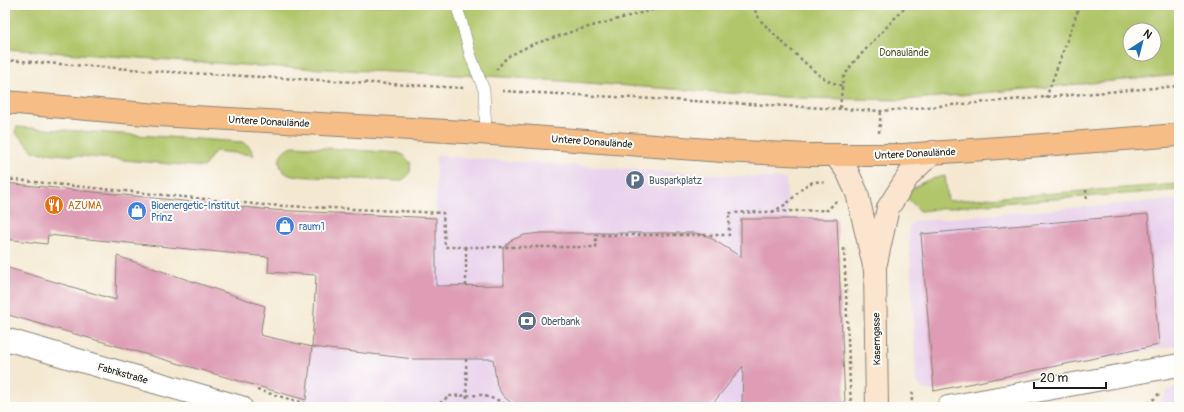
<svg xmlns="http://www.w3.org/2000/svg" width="1184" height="412" font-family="Pangolin,sans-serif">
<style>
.built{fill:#e9d2ed}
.green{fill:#b1c66a;stroke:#667143;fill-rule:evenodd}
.building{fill:#de9db5}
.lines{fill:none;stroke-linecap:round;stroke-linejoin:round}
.lane-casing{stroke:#888276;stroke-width:12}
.street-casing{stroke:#888276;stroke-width:24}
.secondary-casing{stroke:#888276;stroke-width:24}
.primary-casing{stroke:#888276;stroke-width:24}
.path{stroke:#888276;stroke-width:2.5;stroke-dasharray:3 3;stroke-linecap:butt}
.lane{stroke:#fff;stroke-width:11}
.street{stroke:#fff;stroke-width:22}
.secondary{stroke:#fbe5cf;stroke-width:22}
.primary{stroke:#f6be86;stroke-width:22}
.labels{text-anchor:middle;stroke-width:4;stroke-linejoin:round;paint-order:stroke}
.park-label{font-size:10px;fill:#505837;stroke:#fdfcf7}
.street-label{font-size:10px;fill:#1c1c1c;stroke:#fdfcf7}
.service-label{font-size:10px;fill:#4e5e75;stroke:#fdfcf7;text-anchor:start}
.food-label{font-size:10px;fill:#c56008;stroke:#fdfcf7;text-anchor:start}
.shop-label{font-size:10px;fill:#366cbe;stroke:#fdfcf7;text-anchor:start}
</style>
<rect width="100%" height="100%" fill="#fdfcf7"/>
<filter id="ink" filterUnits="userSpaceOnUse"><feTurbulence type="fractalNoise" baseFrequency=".025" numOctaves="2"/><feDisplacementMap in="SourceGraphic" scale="8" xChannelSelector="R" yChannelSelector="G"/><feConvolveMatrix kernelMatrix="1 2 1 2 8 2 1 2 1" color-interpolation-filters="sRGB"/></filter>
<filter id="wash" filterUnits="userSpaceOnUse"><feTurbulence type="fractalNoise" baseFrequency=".012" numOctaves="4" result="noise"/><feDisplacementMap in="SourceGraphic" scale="16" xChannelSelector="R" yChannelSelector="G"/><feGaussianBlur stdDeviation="0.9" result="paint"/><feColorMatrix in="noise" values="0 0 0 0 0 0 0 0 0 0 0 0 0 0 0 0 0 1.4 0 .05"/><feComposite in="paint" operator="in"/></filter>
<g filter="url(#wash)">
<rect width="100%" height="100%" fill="#f4e8d1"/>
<g class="built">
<polygon points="436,155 516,162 786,179 788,217 837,217 845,403 825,407 349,407 306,400 312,347 316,275 436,280"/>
<polygon points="1179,199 1179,345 931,391 924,389 920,386 916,380 909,230 911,224 916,221"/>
<polygon points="1179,387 1179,407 1153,407 1162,399 1169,389"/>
</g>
<g class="green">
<path d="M5 5H1179V75L905 100 798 98 503 77 258 66 5 49ZM1130 30H1154V54H1130Z"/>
<polygon points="17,127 242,142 249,146 254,155 215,151 204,167 34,152 15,132"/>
<path d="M294 146 399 153 403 155 410 162C412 171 409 178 399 181L292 176C274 171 276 149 294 146Z"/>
<path d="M945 176 948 201 1179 184V190L985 204 920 211 905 196C917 183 928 179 945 176Z"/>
</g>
<g id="blocks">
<g class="building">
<polygon points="5,183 272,210 436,218 436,286 504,285 503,248 512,240 524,235 541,233 694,233 706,235 741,257 741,219 837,219 845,403 825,407 742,407 743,366 710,407 516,407 503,396 497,386 493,359 414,359 312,347 316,275 268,272 269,257 48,235 47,244 5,239"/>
<polygon points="1148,214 1159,345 934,391 921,234"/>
<polygon points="117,256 265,306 260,335 312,347 306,400 5,314 5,267 116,300"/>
</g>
</g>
</g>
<g filter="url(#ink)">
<use href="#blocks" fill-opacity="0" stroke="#888276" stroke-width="1"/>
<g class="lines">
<defs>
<polyline id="lane" points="456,5 462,23 470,54 484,90 486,133"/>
<g id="street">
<polyline points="5,339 241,407"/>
<polyline points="948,407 1179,365"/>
</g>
<g id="secondary">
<polyline points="835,155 847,171 857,193 875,270 877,407"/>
<polyline points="876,263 888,208 909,175 933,152"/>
</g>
<polyline id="primary" points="5,102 158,115 465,132 722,151 808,155 903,155 1179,135"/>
</defs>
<use href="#lane" class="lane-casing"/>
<use href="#street" class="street-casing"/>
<use href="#secondary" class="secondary-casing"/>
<use href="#primary" class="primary-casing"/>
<g class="path">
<polyline points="729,5 745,7 752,5"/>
<polyline points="752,5 760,20 781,41 813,70 826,80 842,86"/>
<polyline points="5,60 171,72 464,88"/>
<polyline points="496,70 507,57 531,45 577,30 671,5"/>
<polyline points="502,91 881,111 1179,86"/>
<polyline points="1046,98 1080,5"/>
<polyline points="840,108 843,78 853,63 907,5"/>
<polyline points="879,133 881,111"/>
<polyline points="5,179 264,205 443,213 445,247 596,247 596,235 729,235 729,213 828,210 836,201"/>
<polyline points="1086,190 1087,200"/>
<path d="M772 212C777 209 782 207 786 204 799 194 808 175 827 184"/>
<polyline points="466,247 466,286"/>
<polyline points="844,248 851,407"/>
<polyline points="466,359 467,401"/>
<polyline points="257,390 304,403 323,407"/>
<polyline points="435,407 449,396 482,395 500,401 509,407"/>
<polyline points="515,407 711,406 713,407"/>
<polyline points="911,407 913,390"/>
<path d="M1130 407C1144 404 1151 405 1160 392"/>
</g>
<use href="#lane" class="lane"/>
<use href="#street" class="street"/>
<use href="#secondary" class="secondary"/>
<use href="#primary" class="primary"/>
</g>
</g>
<defs>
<symbol id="parking-disc" viewBox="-11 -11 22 22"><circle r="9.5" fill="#5c6f8a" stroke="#fdfcf7"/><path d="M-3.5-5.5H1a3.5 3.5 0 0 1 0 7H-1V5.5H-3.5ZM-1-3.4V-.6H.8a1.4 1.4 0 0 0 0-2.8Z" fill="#fff"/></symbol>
<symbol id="restaurant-disc" viewBox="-11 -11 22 22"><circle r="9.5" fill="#e8710a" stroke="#fdfcf7"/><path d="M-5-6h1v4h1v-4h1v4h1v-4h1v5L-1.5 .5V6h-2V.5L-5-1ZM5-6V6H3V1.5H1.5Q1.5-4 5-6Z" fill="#fff"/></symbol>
<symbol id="shop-disc" viewBox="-11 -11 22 22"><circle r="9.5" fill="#3f7fe0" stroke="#fdfcf7"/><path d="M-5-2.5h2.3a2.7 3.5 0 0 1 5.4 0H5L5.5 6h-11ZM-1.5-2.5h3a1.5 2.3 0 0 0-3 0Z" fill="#fff"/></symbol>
<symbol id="bank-disc" viewBox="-11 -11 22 22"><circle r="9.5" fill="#5c6f8a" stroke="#fdfcf7"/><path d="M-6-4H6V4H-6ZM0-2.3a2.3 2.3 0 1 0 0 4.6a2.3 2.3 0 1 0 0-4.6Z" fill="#fff"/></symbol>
</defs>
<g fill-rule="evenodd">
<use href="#parking-disc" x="624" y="169" width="22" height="22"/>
<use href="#restaurant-disc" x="43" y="194" width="22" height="22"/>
<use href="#shop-disc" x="126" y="200" width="22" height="22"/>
<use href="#shop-disc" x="274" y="215" width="22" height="22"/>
<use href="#bank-disc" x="516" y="310" width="22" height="22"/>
</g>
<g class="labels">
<g class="park-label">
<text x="904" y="56">Donaulände</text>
</g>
<g class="street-label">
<text transform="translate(269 121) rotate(3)" y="4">Untere Donaulände</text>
<text transform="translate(592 141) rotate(4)" y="4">Untere Donaulände</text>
<text transform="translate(915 153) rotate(-3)" y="4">Untere Donaulände</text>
<text transform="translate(876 339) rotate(-91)" y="4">Kaserngasse</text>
<text transform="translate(123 373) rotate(16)" y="4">Fabrikstraße</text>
</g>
<g class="service-label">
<text x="649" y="184">Busparkplatz</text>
<text x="541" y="325">Oberbank</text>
</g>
<g class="food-label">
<text x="68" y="209">AZUMA</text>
</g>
<g class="shop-label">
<text x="151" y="209">Bioenergetic-Institut<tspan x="151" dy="12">Prinz</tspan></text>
<text x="299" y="230">raum1</text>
</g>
</g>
<rect width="1184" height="412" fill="none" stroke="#fdfcf7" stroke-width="20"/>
<g transform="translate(1142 42) rotate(36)"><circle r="19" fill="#fdfcf7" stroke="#a3a29f"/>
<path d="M0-3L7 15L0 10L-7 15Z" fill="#1f6fb2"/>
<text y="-6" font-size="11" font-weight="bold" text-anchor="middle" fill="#1c1c1c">N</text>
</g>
<path d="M1034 382v6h72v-6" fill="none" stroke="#1c1c1c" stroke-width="2"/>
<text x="1040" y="382" font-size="12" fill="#1c1c1c" stroke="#fdfcf7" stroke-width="3" paint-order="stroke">20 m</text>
</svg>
